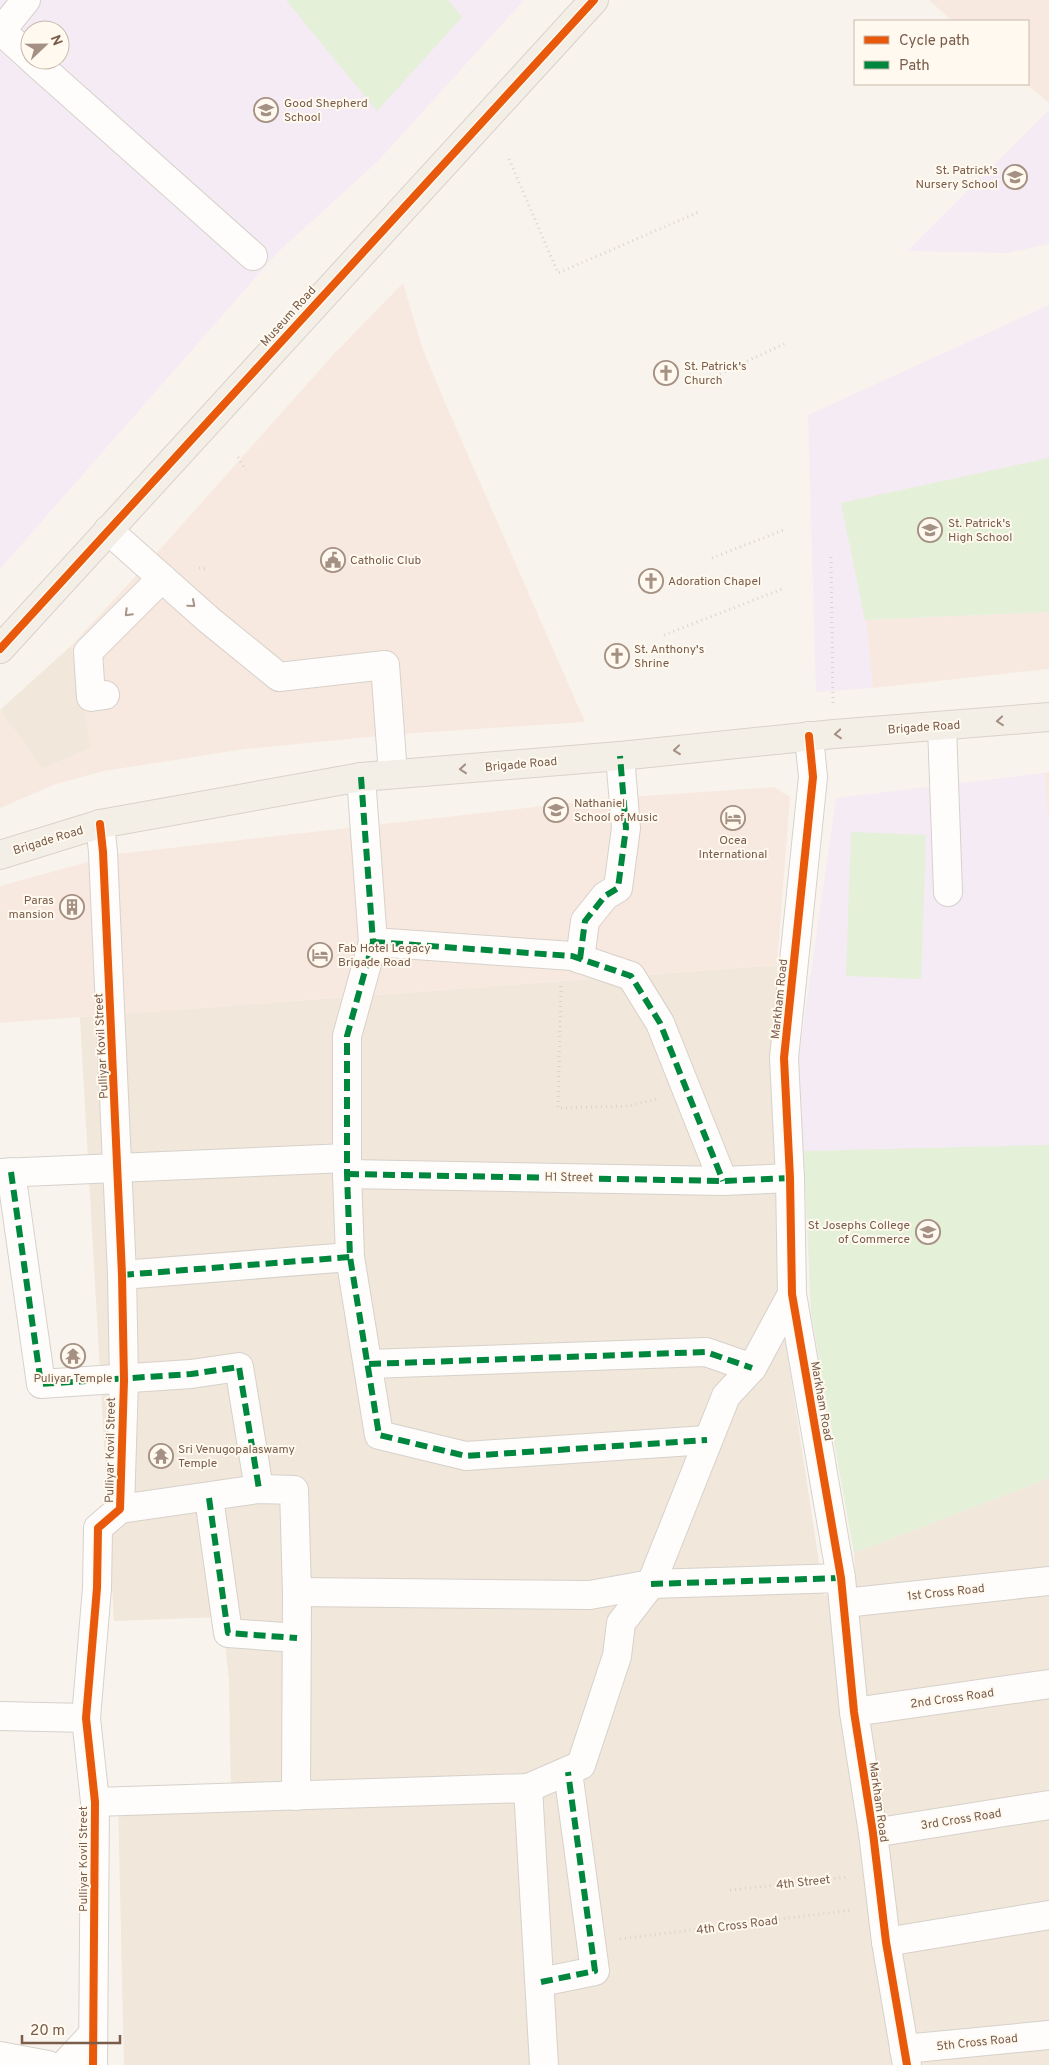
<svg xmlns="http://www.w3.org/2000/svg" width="1049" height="2065" font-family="Overpass,sans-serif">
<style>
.residential{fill:#f1e7da}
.commercial{fill:#f8e9e0}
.education{fill:#f5ebf4;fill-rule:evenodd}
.green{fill:#e4f0d7}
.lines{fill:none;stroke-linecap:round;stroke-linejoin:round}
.minor-casing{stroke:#d7d1cb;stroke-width:30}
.major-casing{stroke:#dad1ca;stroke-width:30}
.path{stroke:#dbd4ce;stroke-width:3;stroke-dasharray:1 4;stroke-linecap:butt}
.minor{stroke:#fefdfc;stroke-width:28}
.major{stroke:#f3eee6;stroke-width:28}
.quiet{stroke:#00873e;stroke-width:6;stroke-dasharray:12 6;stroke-linecap:butt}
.cycleway-casing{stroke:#fff9ef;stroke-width:11}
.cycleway{stroke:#e8590c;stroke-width:8}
.oneway{stroke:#a89488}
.oneway2{stroke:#a48f81}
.labels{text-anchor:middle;stroke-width:4;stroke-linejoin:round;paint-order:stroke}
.poi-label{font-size:12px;fill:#795c4a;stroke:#fff9ef;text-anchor:start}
.street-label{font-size:12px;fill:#795c4a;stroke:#fff9ef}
</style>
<rect width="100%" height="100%" fill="#f8f4ed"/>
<g class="residential">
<polygon points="71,646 92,747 42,769 0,710"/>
<polygon points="777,965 777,1191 787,1352 824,1595 856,1592 854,1553 1049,1478 1049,2065 124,2065 118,1800 231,1796 229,1679 222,1617 114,1621 80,1017"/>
</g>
<g class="commercial">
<polygon points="929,0 1049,0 1049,103 1026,84 1028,21 952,21"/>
<polygon points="403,283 422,347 443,398 585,722 400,734 245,749 104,771 56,784 0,808 0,710 42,769 91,747 71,646 154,556 333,355"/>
<polygon points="1049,612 1049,669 873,688 865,620"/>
<polygon points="1049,772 1049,825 1044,773"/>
<polygon points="774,787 790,797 777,965 0,1023 0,886 117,854 614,798"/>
</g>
<g class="education">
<path d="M0 0H524L378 161 277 253 0 569ZM30 30H60V60H30Z"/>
<polygon points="1049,110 1049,244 1006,253 907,251"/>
<polygon points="1049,305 1049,612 866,620 873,688 816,692 808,415"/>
<polygon points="1044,773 1049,825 1049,1478 854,1553 811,1313 799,1056 836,798"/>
</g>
<g class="green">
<polygon points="286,0 448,0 462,17 377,111"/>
<polygon points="1049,458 1049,612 865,620 841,503"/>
<polygon points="851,832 926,835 921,979 846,976"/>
<polygon points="1049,1145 1049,1478 854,1553 811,1313 804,1151"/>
</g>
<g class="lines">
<defs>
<g id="minor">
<polyline points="26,0 1,31 30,57"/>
<polyline points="33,60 253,256"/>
<polyline points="108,530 209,620 279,677 385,665 393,774"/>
<polyline points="105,695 91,697 88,652 162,578"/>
<polyline points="942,726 948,892"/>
<polyline points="809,736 813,777 784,1058 790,1178 792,1294 841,1578 854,1712 873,1833 886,1942 907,2065"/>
<polyline points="361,777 373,942 347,1036 347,1174 350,1257 379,1435 466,1456 707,1440"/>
<polyline points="373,942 572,956 631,976 660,1023 723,1181"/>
<polyline points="580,959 585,921 605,896 618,888 626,828 620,756"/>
<polyline points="11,1172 41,1384 191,1374 239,1367 259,1489"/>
<polyline points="0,1173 347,1158"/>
<polyline points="347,1174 723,1181 790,1178"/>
<polyline points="122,1275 350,1257"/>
<polyline points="369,1364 706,1352 752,1368"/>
<polyline points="209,1498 228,1633 297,1638"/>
<polyline points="120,1509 259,1489 294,1490 297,1592 296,1796"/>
<polyline points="297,1592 590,1595 651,1584 841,1578"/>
<polyline points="844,1603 1049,1581"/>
<polyline points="854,1712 1049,1684"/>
<polyline points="0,1716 86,1718"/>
<polyline points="95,1802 528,1788"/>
<polyline points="873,1833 1049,1805"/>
<polyline points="886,1942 1049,1915"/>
<polyline points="541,1982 595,1971 568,1772"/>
<polyline points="904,2049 1049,2035"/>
<polyline points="0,2056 48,2065"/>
<polyline points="64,2065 93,2034"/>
<polyline points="93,2065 95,1802 86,1718 97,1588 98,1528 120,1509 124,1380 122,1275 103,852 100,824"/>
<polyline points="544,2065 528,1788 581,1765 617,1656 621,1623 651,1584 726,1396 752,1368 792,1294"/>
</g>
<g id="major">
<polyline points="0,649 594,0"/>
<polyline points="0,855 100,824 361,777 620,756 834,734 1049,717"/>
</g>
</defs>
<use href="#minor" class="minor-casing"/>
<use href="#major" class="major-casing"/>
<g class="path">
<polyline points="509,159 558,273 699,212"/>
<polyline points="720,374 784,344"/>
<polyline points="238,457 246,470"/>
<polyline points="831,557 833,704"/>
<polyline points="712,558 786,529"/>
<polyline points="199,568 208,569"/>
<polyline points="664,635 782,589"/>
<polyline points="561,986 558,1108 628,1106 657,1099"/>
<polyline points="730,1890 849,1877"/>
<polyline points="620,1939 852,1910"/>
</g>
<use href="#minor" class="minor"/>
<use href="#major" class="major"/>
<g class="quiet">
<polyline points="361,777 373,942 347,1036 347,1174 350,1257 379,1435 466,1456 707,1440"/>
<polyline points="373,942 572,956 631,976 660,1023 723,1181"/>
<polyline points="580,959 585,921 605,896 618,888 626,828 620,756"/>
<polyline points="11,1172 41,1384 191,1374 239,1367 259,1489"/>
<polyline points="347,1174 723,1181 790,1178"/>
<polyline points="122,1275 350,1257"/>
<polyline points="369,1364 706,1352 752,1368"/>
<polyline points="209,1498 228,1633 297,1638"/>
<polyline points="651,1584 841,1578"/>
<polyline points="541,1982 595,1971 568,1772"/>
</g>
<defs>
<g id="cycleway">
<polyline points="0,649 594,0"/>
<polyline points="809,736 813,777 784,1058 790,1178 792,1294 841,1578 854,1712 873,1833 886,1942 907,2065"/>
<polyline points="93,2065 95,1802 86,1718 97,1588 98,1528 120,1509 124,1380 122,1275 103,852 100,824"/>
</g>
</defs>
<use href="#cycleway" class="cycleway-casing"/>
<use href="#cycleway" class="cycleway"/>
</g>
<defs><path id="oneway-chevron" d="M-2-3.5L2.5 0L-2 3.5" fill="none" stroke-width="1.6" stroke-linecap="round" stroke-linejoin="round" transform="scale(1.25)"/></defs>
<g class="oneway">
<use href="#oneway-chevron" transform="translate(192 604) rotate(41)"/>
<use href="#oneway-chevron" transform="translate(128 613) rotate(135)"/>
</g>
<g class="oneway2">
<use href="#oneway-chevron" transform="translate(1000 721) rotate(175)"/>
<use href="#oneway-chevron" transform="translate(838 734) rotate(175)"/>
<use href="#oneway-chevron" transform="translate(677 750) rotate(174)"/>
<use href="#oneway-chevron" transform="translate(463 769) rotate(175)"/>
</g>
<defs>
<symbol id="school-ring" viewBox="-11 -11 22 22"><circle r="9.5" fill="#fff9ef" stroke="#a59183" stroke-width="1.5"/><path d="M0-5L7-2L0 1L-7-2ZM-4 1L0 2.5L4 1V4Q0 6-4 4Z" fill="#a59183"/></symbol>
<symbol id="church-ring" viewBox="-11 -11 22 22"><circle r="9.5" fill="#fff9ef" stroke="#a59183" stroke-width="1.5"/><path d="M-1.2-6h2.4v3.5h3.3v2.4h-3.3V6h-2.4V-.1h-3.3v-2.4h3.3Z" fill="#a59183"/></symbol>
<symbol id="civic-ring" viewBox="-11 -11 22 22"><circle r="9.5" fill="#fff9ef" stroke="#a59183" stroke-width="1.5"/><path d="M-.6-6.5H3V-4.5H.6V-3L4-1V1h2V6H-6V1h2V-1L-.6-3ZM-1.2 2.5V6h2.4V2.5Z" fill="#a59183"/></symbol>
<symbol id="hotel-ring" viewBox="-11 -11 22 22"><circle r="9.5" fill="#fff9ef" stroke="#a59183" stroke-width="1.5"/><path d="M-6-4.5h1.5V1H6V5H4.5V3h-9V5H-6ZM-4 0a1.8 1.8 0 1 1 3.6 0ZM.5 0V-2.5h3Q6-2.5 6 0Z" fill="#a59183"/></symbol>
<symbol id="building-ring" viewBox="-11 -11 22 22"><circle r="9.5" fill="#fff9ef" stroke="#a59183" stroke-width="1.5"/><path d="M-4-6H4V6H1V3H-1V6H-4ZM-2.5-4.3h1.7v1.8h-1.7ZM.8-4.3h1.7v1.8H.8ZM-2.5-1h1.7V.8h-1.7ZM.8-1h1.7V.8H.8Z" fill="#a59183"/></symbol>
<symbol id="university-ring" viewBox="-11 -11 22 22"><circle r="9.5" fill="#fff9ef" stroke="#a59183" stroke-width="1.5"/><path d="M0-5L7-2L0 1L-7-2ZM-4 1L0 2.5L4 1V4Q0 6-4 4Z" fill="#a59183"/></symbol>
<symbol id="temple-ring" viewBox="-11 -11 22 22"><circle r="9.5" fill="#fff9ef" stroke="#a59183" stroke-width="1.5"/><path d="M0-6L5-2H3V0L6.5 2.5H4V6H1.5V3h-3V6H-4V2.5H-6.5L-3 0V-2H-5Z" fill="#a59183"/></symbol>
</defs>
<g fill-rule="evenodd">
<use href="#school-ring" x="252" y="96" width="28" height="28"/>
<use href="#school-ring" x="1001" y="163" width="28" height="28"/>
<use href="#church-ring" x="652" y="359" width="28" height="28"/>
<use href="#school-ring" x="916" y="516" width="28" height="28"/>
<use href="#civic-ring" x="319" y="546" width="28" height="28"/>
<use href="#church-ring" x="637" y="567" width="28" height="28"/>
<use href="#church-ring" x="603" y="642" width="28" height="28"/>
<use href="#school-ring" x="542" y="796" width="28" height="28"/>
<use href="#hotel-ring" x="719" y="804" width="28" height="28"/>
<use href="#building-ring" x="58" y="893" width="28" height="28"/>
<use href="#hotel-ring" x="306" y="941" width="28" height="28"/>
<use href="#university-ring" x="914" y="1218" width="28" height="28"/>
<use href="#temple-ring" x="59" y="1342" width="28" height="28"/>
<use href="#temple-ring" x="147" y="1442" width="28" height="28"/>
</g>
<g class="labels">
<g class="poi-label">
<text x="284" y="107">Good Shepherd<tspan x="284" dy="14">School</tspan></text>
<text x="998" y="174" text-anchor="end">St. Patrick's<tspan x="998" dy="14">Nursery School</tspan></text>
<text x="684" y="370">St. Patrick's<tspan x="684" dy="14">Church</tspan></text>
<text x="948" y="527">St. Patrick's<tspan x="948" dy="14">High School</tspan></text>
<text x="350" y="564">Catholic Club</text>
<text x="668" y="585">Adoration Chapel</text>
<text x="634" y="653">St. Anthony's<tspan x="634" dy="14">Shrine</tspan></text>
<text x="574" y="807">Nathaniel<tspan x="574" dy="14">School of Music</tspan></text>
<text x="733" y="844" text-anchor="middle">Ocea<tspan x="733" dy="14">International</tspan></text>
<text x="54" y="904" text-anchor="end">Paras<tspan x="54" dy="14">mansion</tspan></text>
<text x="338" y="952">Fab Hotel Legacy<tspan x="338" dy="14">Brigade Road</tspan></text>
<text x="910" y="1229" text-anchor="end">St Josephs College<tspan x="910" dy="14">of Commerce</tspan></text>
<text x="73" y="1382" text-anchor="middle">Puliyar Temple</text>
<text x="178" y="1453">Sri Venugopalaswamy<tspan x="178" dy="14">Temple</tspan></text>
</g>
<g class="street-label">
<text transform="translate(288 316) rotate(-48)" y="4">Museum Road</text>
<text transform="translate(924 727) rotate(-4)" y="4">Brigade Road</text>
<text transform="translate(521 764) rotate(-5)" y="4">Brigade Road</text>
<text transform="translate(48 840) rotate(-17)" y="4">Brigade Road</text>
<text transform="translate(779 999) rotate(-84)" y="4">Markham Road</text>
<text transform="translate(101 1046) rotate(-93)" y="4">Pulliyar Kovil Street</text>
<text transform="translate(569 1177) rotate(1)" y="4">H1 Street</text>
<text transform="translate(822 1401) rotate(80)" y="4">Markham Road</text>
<text transform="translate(110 1450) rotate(-89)" y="4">Pulliyar Kovil Street</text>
<text transform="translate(946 1592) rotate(-6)" y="4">1st Cross Road</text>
<text transform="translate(952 1698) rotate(-8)" y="4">2nd Cross Road</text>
<text transform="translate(879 1802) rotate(82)" y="4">Markham Road</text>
<text transform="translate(961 1819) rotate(-9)" y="4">3rd Cross Road</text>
<text transform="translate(83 1859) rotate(-90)" y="4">Pulliyar Kovil Street</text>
<text transform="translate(803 1882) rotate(-6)" y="4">4th Street</text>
<text transform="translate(737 1925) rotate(-7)" y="4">4th Cross Road</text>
<text transform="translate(977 2042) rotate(-6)" y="4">5th Cross Road</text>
</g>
</g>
<rect x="854" y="20" width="175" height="65" fill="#fff9ef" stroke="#c9baad"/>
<rect x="864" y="36" width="25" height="8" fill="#e8590c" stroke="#c9baad"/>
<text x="899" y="45" font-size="15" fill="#795c4a">Cycle path</text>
<rect x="864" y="61" width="25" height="8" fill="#00873e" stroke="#c9baad"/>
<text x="899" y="70" font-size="15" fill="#795c4a">Path</text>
<g transform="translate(45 45) rotate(68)"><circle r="24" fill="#fff9ef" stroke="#c9baad"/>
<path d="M0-4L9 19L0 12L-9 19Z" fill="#a59183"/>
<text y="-8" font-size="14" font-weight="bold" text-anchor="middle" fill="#795c4a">N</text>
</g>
<path d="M22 2035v8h98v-8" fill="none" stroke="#795c4a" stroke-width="2.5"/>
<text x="30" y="2035" font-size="15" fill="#795c4a" stroke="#fff9ef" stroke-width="4" paint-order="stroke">20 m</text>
</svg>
